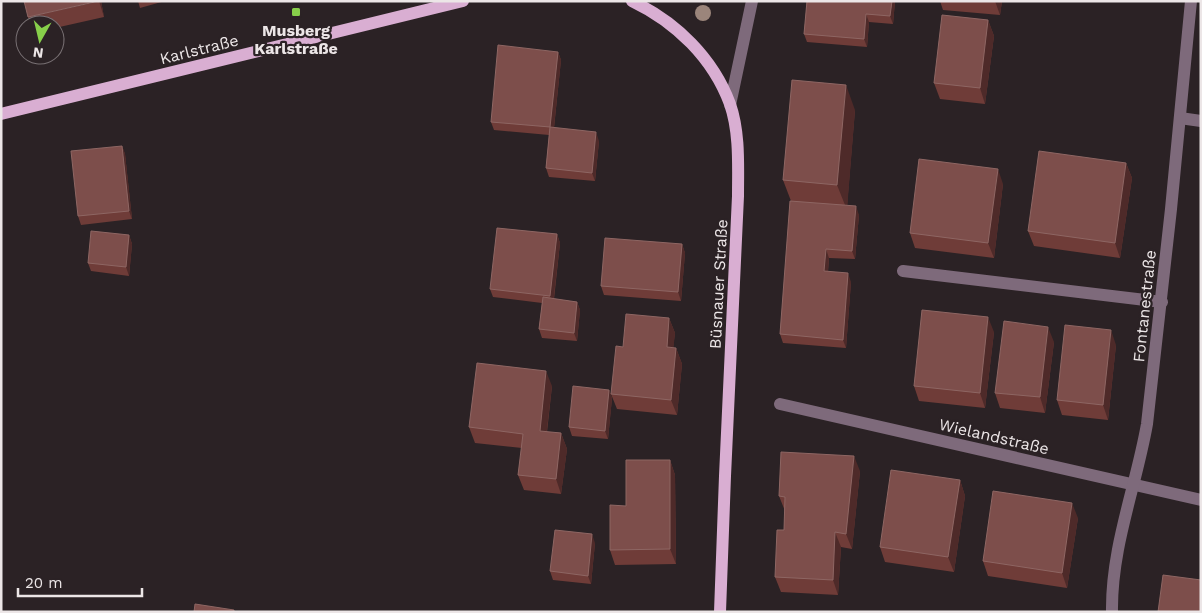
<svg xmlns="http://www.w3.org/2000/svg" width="1202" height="613" font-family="'Work Sans',sans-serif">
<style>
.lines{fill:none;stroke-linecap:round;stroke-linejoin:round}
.minor{stroke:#7e6a7b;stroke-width:12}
.major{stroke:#d9aed2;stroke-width:12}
.tree{fill:#9b857b}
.wall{fill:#6f3c38}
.shaded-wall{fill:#4e2a29}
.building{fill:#7d4e4b;stroke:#8e6663}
.poi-dot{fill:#87cf4a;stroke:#2b2225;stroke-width:2}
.labels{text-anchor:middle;stroke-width:4.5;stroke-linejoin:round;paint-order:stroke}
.poi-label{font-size:16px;font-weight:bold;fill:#ece6e7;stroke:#2b2225}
.street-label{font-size:16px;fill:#ece6e7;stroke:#2b2225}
</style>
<rect width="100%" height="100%" fill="#2b2225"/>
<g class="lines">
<g class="minor">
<polyline points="730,105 752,1"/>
<polyline points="1180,118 1201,121"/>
<polyline points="903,271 1162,302"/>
<polyline points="780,404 1201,500"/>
<path d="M1112 612C1111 547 1136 487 1147 424L1171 209 1191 1"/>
</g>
<g class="major">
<path d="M632 1C676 22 713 58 730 104 740 133 738 166 738 196L725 476 720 612"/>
<polyline points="1,114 463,1"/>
</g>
</g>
<circle class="tree" cx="703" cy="13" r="8"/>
<g class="wall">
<polygon points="101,1 104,17 55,28 55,25 31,25 28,17"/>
<polygon points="138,1 165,1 140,8"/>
<polygon points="807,1 895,1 893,24 869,22 867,47 807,42 804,34"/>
<polygon points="940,1 1002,1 1000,15 943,10"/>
<polygon points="988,20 994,36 985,104 940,99 934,83"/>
<polygon points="558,52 561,60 554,128 599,141 595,181 549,177 546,168 549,135 494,130 491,122"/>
<polygon points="855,110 847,206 859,215 855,259 829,258 828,272 851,282 846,348 783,343 780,334 791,201 783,180"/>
<polygon points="122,146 125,154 132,219 81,225 78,216"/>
<polygon points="1126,163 1132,178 1120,258 1034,246 1028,231"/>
<polygon points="1003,184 994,258 915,248 910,233"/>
<polygon points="557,234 560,243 554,299 577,302 580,310 577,341 542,338 539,329 542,303 493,297 490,289"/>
<polygon points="129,235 132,244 129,276 91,271 88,263"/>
<polygon points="682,244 685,253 681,301 604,295 601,286"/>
<polygon points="669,318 675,333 673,348 676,348 682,364 677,415 617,409 611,394 623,347"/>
<polygon points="994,332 985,408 919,401 914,386"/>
<polygon points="1054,342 1045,413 1000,408 995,393"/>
<polygon points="1116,345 1108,420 1062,415 1057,400"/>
<polygon points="552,386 547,432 561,433 567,449 561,494 524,490 518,475 522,448 475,443 469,427"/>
<polygon points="609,390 612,398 608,439 572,436 569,427"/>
<polygon points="670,460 675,475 676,564 615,565 610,550 626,506"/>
<polygon points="860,471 852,549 841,547 838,595 781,592 775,577 784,530 785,511 779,496"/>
<polygon points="960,480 965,496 954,572 885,562 880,547"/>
<polygon points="1078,518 1067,588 988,576 983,561"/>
<polygon points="595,543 591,584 553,580 550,571"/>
</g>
<g class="shaded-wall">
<polygon points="99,1 101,1 104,17"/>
<polygon points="892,1 895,1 893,24 890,16"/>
<polygon points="995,1 1002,1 1000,15"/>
<polygon points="866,14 869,22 867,47 864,39"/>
<polygon points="988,20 994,36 985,104 980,88"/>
<polygon points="558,52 561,60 553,136 550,127"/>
<polygon points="846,85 855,110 847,210 837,185"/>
<polygon points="596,132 599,141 595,181 592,173"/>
<polygon points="122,146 125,154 132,219 129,211"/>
<polygon points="1126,163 1132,178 1120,258 1115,243"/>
<polygon points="998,169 1003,184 994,258 988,243"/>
<polygon points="856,206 859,215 855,259 852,251"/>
<polygon points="557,234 560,243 553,304 550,296"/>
<polygon points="129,235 132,244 129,276 126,267"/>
<polygon points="682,244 685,253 681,301 678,292"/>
<polygon points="826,249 829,258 827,280 824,271"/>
<polygon points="848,273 851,282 846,348 843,340"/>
<polygon points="577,302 580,310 577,341 574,333"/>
<polygon points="988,317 994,332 985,408 980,393"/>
<polygon points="669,318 675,333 672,362 667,347"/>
<polygon points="1048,327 1054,342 1045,413 1040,397"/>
<polygon points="1111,330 1116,345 1108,420 1103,405"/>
<polygon points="676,348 682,364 677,415 671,400"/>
<polygon points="546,371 552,386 545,446 540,431"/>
<polygon points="609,390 612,398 608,439 605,431"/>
<polygon points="561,433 567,449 561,494 556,479"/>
<polygon points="854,456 860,471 852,549 846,534"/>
<polygon points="670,460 675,475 676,564 670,549"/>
<polygon points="960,480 965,496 954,572 948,557"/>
<polygon points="1072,503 1078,518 1067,588 1062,573"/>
<polygon points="835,532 841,547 838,595 833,580"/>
<polygon points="592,534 595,543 591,584 588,576"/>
</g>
<g class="building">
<polygon points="24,1 99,1 28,17"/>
<polygon points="807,1 892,1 890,16 866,14 864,39 804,34"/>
<polygon points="942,15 988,20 980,88 934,83"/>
<polygon points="498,45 558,52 550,127 491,122"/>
<polygon points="792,80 846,85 837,185 783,180"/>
<polygon points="550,127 596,132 592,173 546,168"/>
<polygon points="122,146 129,211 78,216 71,151"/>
<polygon points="1039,151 1126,163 1115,243 1028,231"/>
<polygon points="919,159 998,169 988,243 910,233"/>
<polygon points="790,201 856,206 852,251 826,249 824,271 848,273 843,340 780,334"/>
<polygon points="497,228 557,234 550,296 490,289"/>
<polygon points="91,231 129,235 126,267 88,263"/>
<polygon points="605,238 682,244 678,292 601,286"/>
<polygon points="543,297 577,302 574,333 539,329"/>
<polygon points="922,310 988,317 980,393 914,386"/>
<polygon points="626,314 669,318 667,347 676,348 671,400 611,394 616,346 623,347"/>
<polygon points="1004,321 1048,327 1040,397 995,393"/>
<polygon points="1065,325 1111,330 1103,405 1057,400"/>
<polygon points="477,363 546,371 540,431 561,433 556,479 518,475 523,434 469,427"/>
<polygon points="573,386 609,390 605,431 569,427"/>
<polygon points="781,452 854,456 846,534 835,532 833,580 775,577 777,530 784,530 785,497 779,496"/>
<polygon points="626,460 670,460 670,549 610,550 610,505 626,506"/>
<polygon points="891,470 960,480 948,557 880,547"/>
<polygon points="993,491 1072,503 1062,573 983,561"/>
<polygon points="555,530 592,534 588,576 550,571"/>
<polygon points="1163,575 1201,580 1201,612 1158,612"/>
<polygon points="195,604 234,610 234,612 194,612"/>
</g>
<rect class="poi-dot" x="291" y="7" width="10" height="10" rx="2.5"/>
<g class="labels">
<g class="poi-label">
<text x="296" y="36">Musberg<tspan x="296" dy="18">Karlstraße</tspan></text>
</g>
<g class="street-label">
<text transform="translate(199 49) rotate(-14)" y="6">Karlstraße</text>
<text transform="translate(718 284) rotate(-87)" y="6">Büsnauer Straße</text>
<text transform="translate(1144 306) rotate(-84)" y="6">Fontanestraße</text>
<text transform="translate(994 436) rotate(13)" y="6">Wielandstraße</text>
</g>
</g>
<rect width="1202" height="613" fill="none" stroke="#ece6e7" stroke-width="5"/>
<g transform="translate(40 40) rotate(188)"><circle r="24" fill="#2b2225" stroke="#787073"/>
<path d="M0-4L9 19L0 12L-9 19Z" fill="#87cf4a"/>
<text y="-8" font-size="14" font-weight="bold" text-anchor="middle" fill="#ece6e7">N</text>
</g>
<path d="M18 588v8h124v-8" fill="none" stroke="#ece6e7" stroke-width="2.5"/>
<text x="25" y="588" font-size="15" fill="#ece6e7" stroke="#2b2225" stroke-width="4" paint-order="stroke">20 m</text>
</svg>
